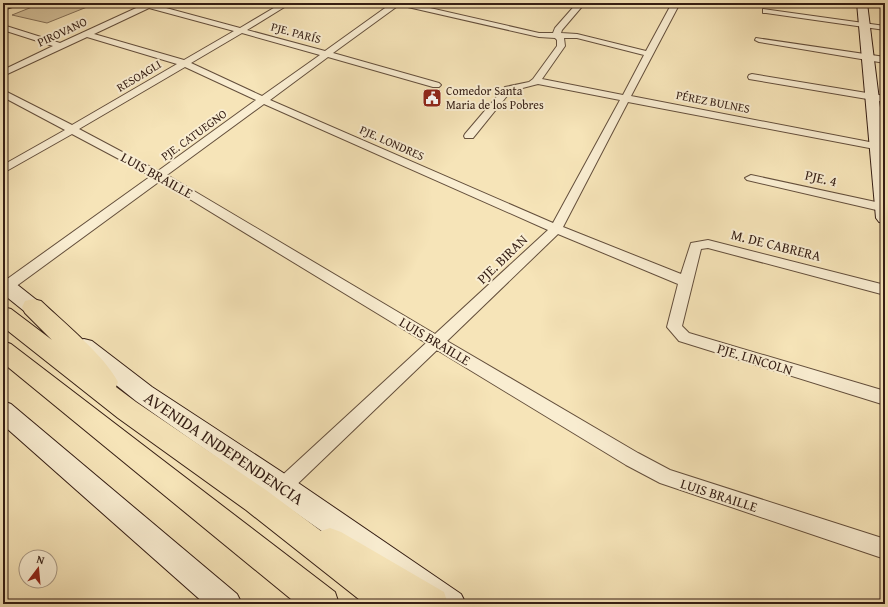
<svg xmlns="http://www.w3.org/2000/svg" width="888" height="607" font-family="'Gentium Book Plus',serif">
<style>
.green{fill:#d5c29c;stroke:#847058}
.lines{fill:none;stroke-linecap:round;stroke-linejoin:round}
.street-casing{stroke:#644f3c;stroke-width:2}
.secondary-casing{stroke:#341d13;stroke-width:2}
.highway-casing{stroke:#341d13;stroke-width:2}
.street{fill:#f9edd1;fill-rule:evenodd}
.secondary{fill:#f9edd1;fill-rule:evenodd}
.highway{fill:#f6e4b8;fill-rule:evenodd}
.labels{text-anchor:middle;stroke-width:4;stroke-linejoin:round;paint-order:stroke}
.far-street-label{font-size:12px;fill:#341d13;stroke:#f9edd1}
.far-poi-label{font-size:12px;fill:#341d13;stroke:#f9edd1;text-anchor:start}
.street-label{font-size:14px;fill:#341d13;stroke:#f9edd1}
.near-street-label{font-size:17px;fill:#341d13;stroke:#f9edd1}
</style>
<rect width="100%" height="100%" fill="#f6e4b8"/>
<filter id="stains"><feTurbulence type="fractalNoise" baseFrequency=".005" numOctaves="4"/><feColorMatrix values="0 0 0 0 .2 0 0 0 0 .09 0 0 0 0 .02 0 0 0 .5 -.17"/></filter>
<radialGradient id="worn" r=".72"><stop offset=".6" stop-color="#630" stop-opacity="0"/><stop offset="1" stop-color="#630" stop-opacity=".3"/></radialGradient>
<polygon class="green" points="42,3 97,3 47,23 12,15"/>
<g class="lines">
<defs>
<g id="street">
<path d="M147 3H157L155 5 240 28 282 3H291L247 30 325 51 392 3H408L539 33H553L555 28 577 3H585L562 30 561 33 577 34 646 51 672 3H680L631 96 885 145V151L628 102 563 227 681 274 691 243 708 240 885 285V295L708 248 701 249 682 326 689 333 885 391V405L679 341 667 327 678 284 558 234 447 341 638 453 670 470 885 539V559L660 483 626 465 437 350 288 493 282 495 276 493 273 487 276 481 426 343 160 181 11 290 3 291V282L151 176 72 134 3 173V165L65 130 3 97V90L72 125 177 64 87 37 3 76V70L53 46 3 30V25L60 43ZM399 5 539 37 555 38 557 40V46L533 79 529 82 505 87 465 134 464 136 465 138H473L511 91 538 84 620 100 553 223 270 100 328 57 433 87H439L441 85 439 83 333 53ZM149 8 234 31 184 60 94 34ZM242 33 320 55 262 96 191 63ZM564 38H577L644 55 623 95 542 79 565 46ZM185 67 256 100 158 171 79 129ZM264 104 548 230 435 334 167 175Z"/>
<polygon points="763,9 885,26 885,30 766,13 763,13"/>
<polygon points="756,38 885,57 885,63 759,42 755,40"/>
<polygon points="752,74 885,96 885,102 749,79 748,77 749,75"/>
<polygon points="751,175 885,204 885,212 747,180 745,178"/>
</g>
<g id="secondary">
<polygon points="3,3 19,3 18,5 3,10"/>
<polygon points="857,3 867,3 885,148 885,223 879,222 876,218"/>
<polygon points="3,277 10,279 53,313 56,318 53,323 46,326 39,323 3,294"/>
<polygon points="84,339 92,341 152,387 291,478 461,594 466,604 426,604 136,401 76,353 73,347 76,341"/>
<polygon points="3,401 11,404 237,594 242,604 205,604 3,425"/>
</g>
<g id="highway">
<path d="M33 299 41 301C63 322 105 356 118 382L116 387 136 402 266 490 321 531 330 528 341 532 444 592 448 604H365L246 510 118 418 3 327V307L11 309 52 340 25 313 22 307 25 301Z"/>
<polygon points="3,341 11,344 335,592 339,604 297,604 3,363"/>
</g>
</defs>
<use href="#street" class="street-casing"/>
<use href="#secondary" class="secondary-casing"/>
<use href="#highway" class="highway-casing"/>
<use href="#street" class="street"/>
<use href="#secondary" class="secondary"/>
<use href="#highway" class="highway"/>
</g>
<defs>
<symbol id="civic-square" viewBox="-11 -11 22 22"><rect x="-9" y="-9" width="18" height="18" rx="4" fill="#8f2418" stroke="#f9edd1"/><path d="M-.6-6.5H3V-4.5H.6V-3L4-1V1h2V6H-6V1h2V-1L-.6-3ZM-1.2 2.5V6h2.4V2.5Z" fill="#fff"/></symbol>
</defs>
<g fill-rule="evenodd">
<use href="#civic-square" x="421" y="87" width="22" height="22"/>
</g>
<g class="labels">
<g class="far-street-label">
<text transform="translate(62 32) rotate(-25)" y="4">PIROVANO</text>
<text transform="translate(296 33) rotate(15)" y="4">PJE. PARÍS</text>
<text transform="translate(139 76) rotate(-31)" y="4">RESOAGLI</text>
<text transform="translate(713 102) rotate(11)" y="4">PÉREZ BULNES</text>
<text transform="translate(194 135) rotate(-36)" y="4">PJE. CATUEGNO</text>
<text transform="translate(392 143) rotate(24)" y="4">PJE. LONDRES</text>
</g>
<g class="far-poi-label">
<text x="446" y="95">Comedor Santa<tspan x="446" dy="14">Maria de los Pobres</tspan></text>
</g>
<g class="street-label">
<text transform="translate(157 175) rotate(29)" y="5">LUIS BRAILLE</text>
<text transform="translate(821 178) rotate(13)" y="5">PJE. 4</text>
<text transform="translate(776 245) rotate(14)" y="5">M. DE CABRERA</text>
<text transform="translate(502 259) rotate(-44)" y="5">PJE. BIRAN</text>
<text transform="translate(435 341) rotate(31)" y="5">LUIS BRAILLE</text>
<text transform="translate(755 359) rotate(17)" y="5">PJE. LINCOLN</text>
<text transform="translate(719 495) rotate(18)" y="5">LUIS BRAILLE</text>
</g>
<g class="near-street-label">
<text transform="translate(224 448) rotate(34)" y="6">AVENIDA INDEPENDENCIA</text>
</g>
</g>
<rect width="888" height="607" fill="none" stroke="#f6e4b8" stroke-width="16"/>
<rect x="4" y="4" width="880" height="599" fill="none" stroke="#341d13" stroke-width="2"/>
<rect x="8" y="8" width="872" height="591" fill="none" stroke="#341d13"/>
<g transform="translate(38 569) rotate(16)"><circle r="19" fill="#f9edd1" stroke="#aa9a85"/>
<path d="M0-3L7 15L0 10L-7 15Z" fill="#8f2418"/>
<text y="-6" font-size="11" font-weight="bold" text-anchor="middle" fill="#341d13">N</text>
</g>
<rect width="100%" height="100%" filter="url(#stains)"/>
<rect width="100%" height="100%" fill="url(#worn)"/>
</svg>
